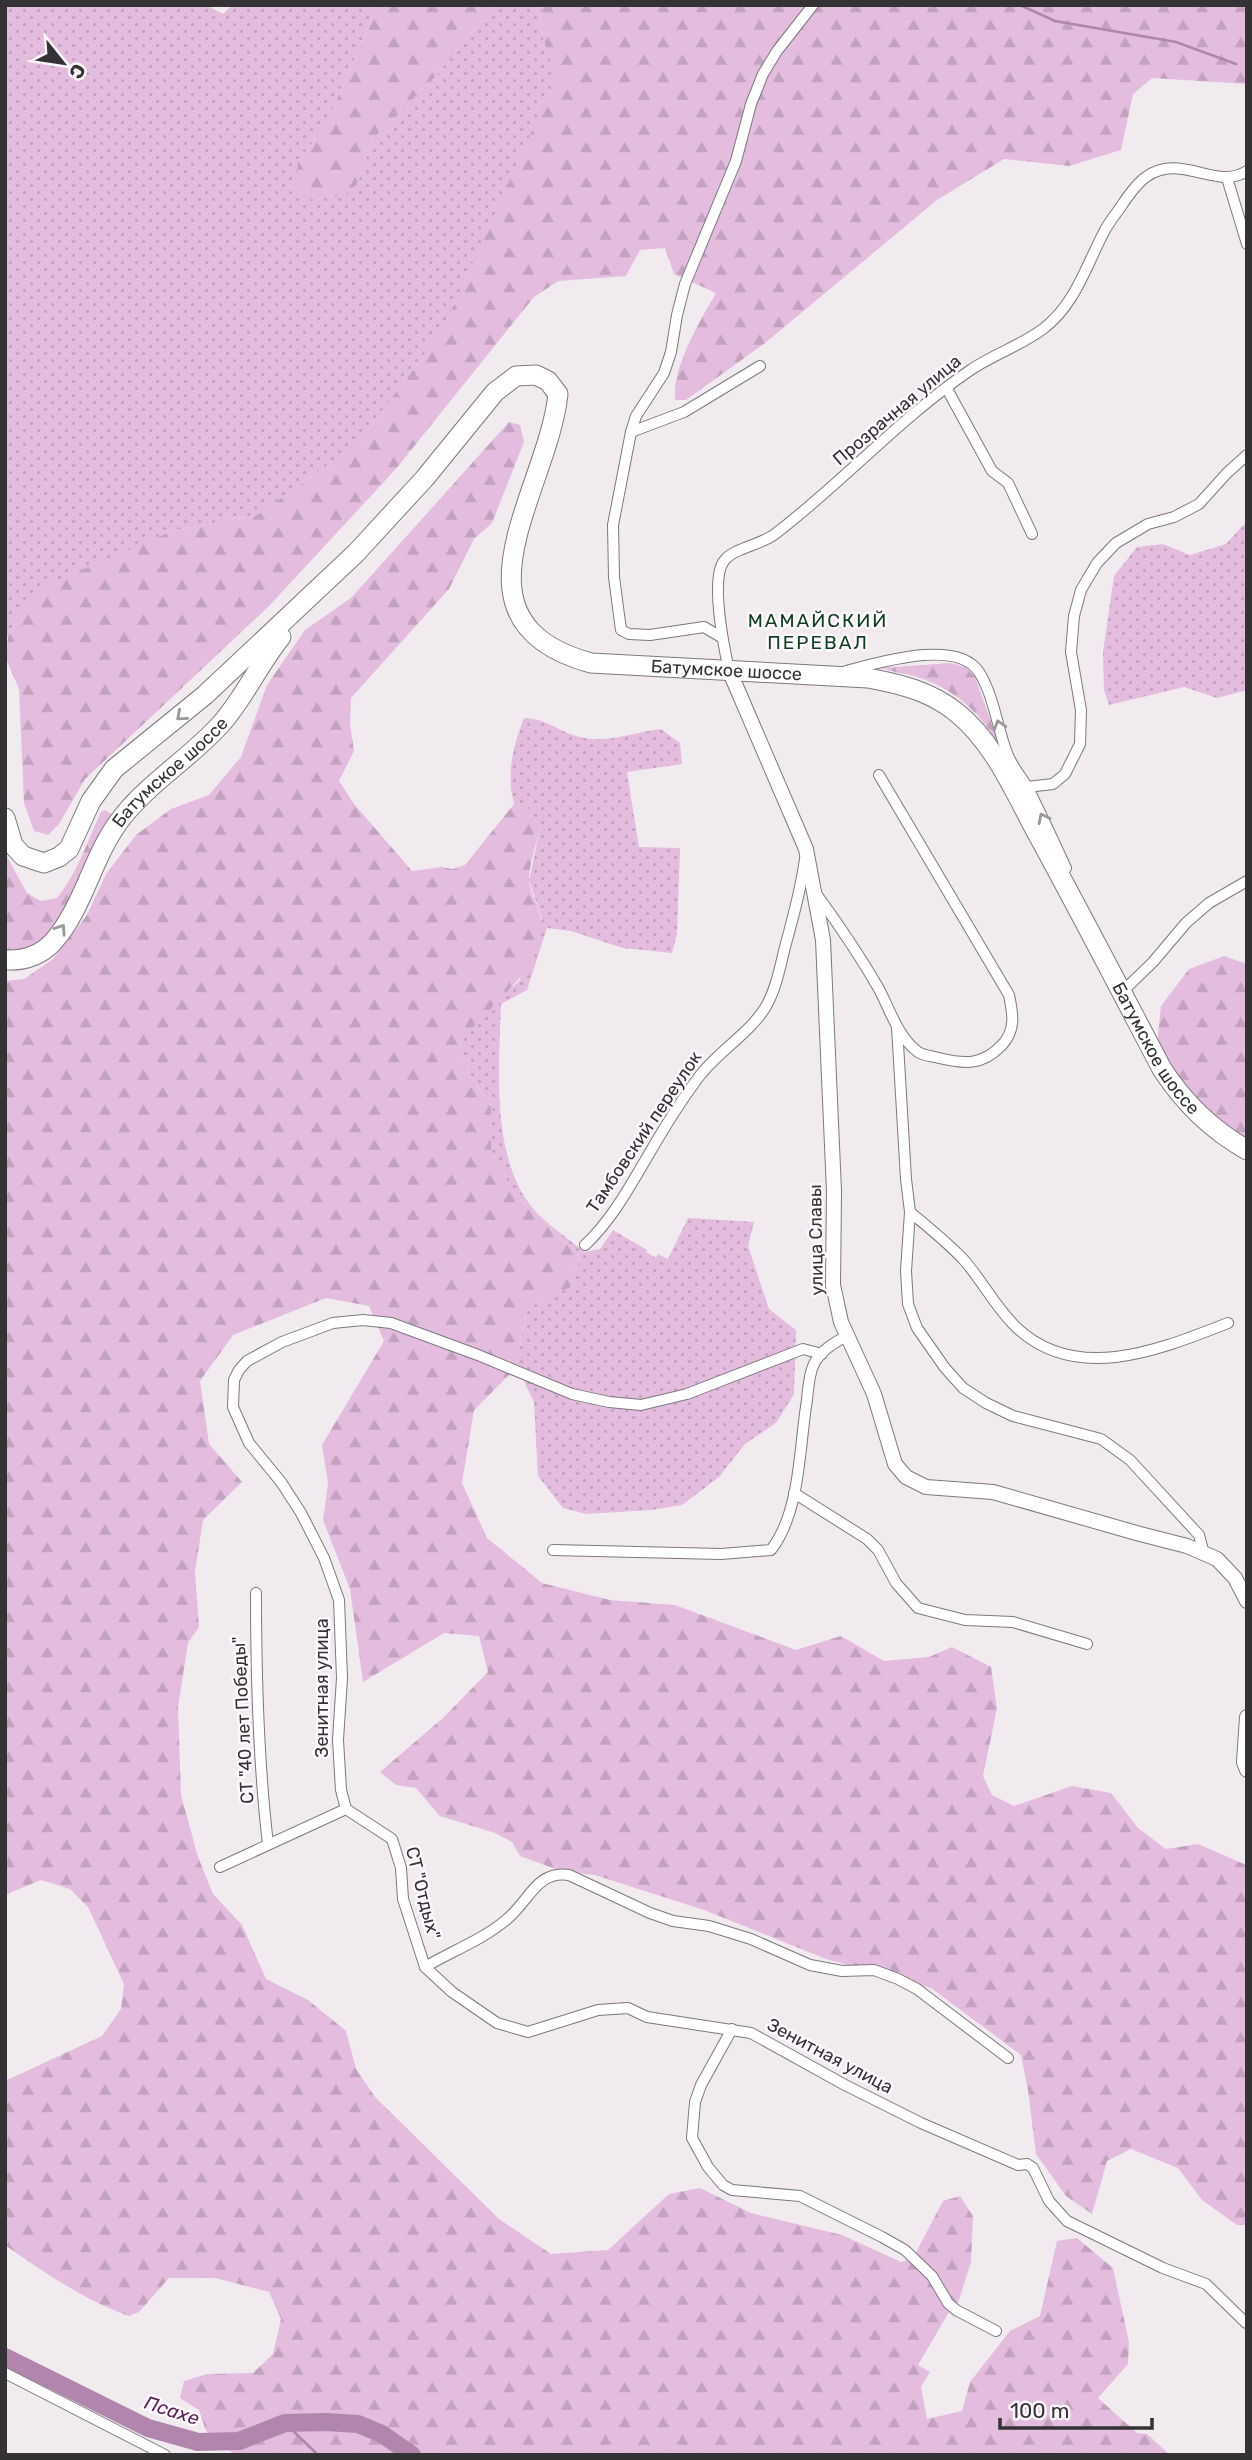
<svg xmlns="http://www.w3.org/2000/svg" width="1252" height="2460" font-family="Rubik,sans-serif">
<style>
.grass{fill:url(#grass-dots)}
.forest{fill:url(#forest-firs)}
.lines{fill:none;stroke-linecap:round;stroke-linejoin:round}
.stream{stroke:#b185ac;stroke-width:2.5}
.river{stroke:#b185ac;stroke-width:18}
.street-casing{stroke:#7e787e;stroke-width:12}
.secondary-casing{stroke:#7e787e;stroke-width:16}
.highway-casing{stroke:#7e787e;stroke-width:21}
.street{stroke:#fff;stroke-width:10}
.secondary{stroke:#fff;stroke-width:14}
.highway{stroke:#fff;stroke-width:19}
.oneway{stroke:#9a989a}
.labels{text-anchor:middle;stroke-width:5;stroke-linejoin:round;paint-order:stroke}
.street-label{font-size:18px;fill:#343234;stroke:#fff8fe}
.neighbourhood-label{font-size:19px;letter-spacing:2px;fill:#0e411f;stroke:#fff8fe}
.water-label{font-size:19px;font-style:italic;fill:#592255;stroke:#fff8fe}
</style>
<defs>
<pattern id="grass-dots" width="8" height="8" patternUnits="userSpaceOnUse" patternTransform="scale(1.75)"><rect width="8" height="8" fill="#e3bcde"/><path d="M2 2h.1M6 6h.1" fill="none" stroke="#c3a2bf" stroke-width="1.8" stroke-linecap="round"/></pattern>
<pattern id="forest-firs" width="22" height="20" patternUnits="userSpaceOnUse" patternTransform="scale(1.75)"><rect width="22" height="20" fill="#e3bcde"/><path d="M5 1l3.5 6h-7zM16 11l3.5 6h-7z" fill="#c3a2bf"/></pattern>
</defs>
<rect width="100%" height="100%" fill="#f1ebf0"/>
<g class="grass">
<polygon points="5,5 206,5 223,14 232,5 375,5 368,28 326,124 298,162 357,184 373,139 432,80 494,5 544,5 539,26 557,77 443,329 357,445 257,515 175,530 19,612 8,637 5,635"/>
<polygon points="1247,521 1247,690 1217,698 1184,687 1109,705 1104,690 1103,652 1114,576 1137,547 1163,544 1190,555 1226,544"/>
<path d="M524 718C549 719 558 732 580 737 606 744 635 732 661 729L680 743 682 764 627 772 639 847 680 848 677 934 672 953 623 948 571 931 547 928 527 990 501 1004C499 1067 490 1160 535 1211 549 1226 569 1239 585 1252L600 1249 613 1230 647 1250 646 1252 656 1258 658 1254 668 1259 688 1218 754 1222 748 1246 769 1309 796 1330 794 1394 776 1423 745 1444 719 1477 682 1505 651 1510 586 1514 563 1508 538 1476 534 1402 517 1367 523 1325 527 1312 536 1303 571 1287 580 1257 513 1192 491 1150V1107L469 1074 460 1044 473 1024 519 981 542 919 529 881 540 828 527 806 514 804C506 774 513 746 524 718Z"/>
</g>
<g class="forest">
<polygon points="375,5 494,5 432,80 373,139 357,184 343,196 302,200 295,189 298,162 326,124 368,28"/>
<path d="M544 5H1247V84L1152 78 1133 94 1121 150 1069 166 1004 159 937 200 765 343 686 400H675C672 367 700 321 716 293L674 274 665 248 640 250 626 276 558 281 534 297 395 470 269 606 85 779 59 824 48 835 34 831 24 803 19 689 6 659 8 637 19 612 54 582 175 530 257 515 357 445 443 329 556 77 539 26Z"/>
<path d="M509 422 520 425 524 442 492 523 474 539 449 589 351 698 350 724 354 751 339 781 354 804 412 871 441 867 453 869 465 865 514 804 527 805 540 828C537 842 528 868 529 881 531 899 545 914 541 933 532 982 486 1005 460 1044L469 1074 491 1107V1150L513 1192 580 1257 571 1287 537 1303 527 1312 523 1325 517 1367 474 1410 462 1483 487 1538 542 1583 610 1600 675 1605 796 1650 841 1636 884 1661 929 1657 952 1647 991 1667 997 1708 983 1776 992 1795 1014 1806 1072 1786 1111 1793 1138 1828 1166 1849 1198 1844 1244 1864 1247 1868V2225H1237L1202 2200 1178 2168 1131 2149 1107 2161 1092 2214 1066 2196 1036 2154 1028 2090 1021 2055 931 1988 826 1959 704 1910 595 1875 561 1871 520 1856 512 1842 495 1833 440 1816 416 1788 396 1785 380 1772 444 1717 488 1672 479 1636 444 1633 363 1682 350 1589 323 1520 328 1483 322 1445 384 1341 369 1306 326 1298 233 1335 200 1381 209 1444 242 1482 203 1520 195 1572 199 1627 188 1643 178 1707 181 1795 198 1857 213 1894 242 1925 266 1979 308 2000 346 2031 356 2069 375 2097 499 2219 551 2254 608 2250 669 2194 700 2188 751 2213 842 2235 901 2262 913 2258 943 2201 960 2196 973 2216 971 2262 958 2303 949 2312 918 2365 930 2372 921 2387 927 2419 962 2411 970 2382 1010 2331 1040 2316 1057 2241 1077 2238 1113 2268 1129 2342 1128 2364 1098 2398 1137 2433 1147 2434 1170 2455H235L206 2431 199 2410 180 2398 184 2381 207 2374 253 2373 273 2354 281 2319 269 2292 215 2278H169L139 2312 129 2316C84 2300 43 2272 5 2245V2081L102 2036 121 2009 124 1984 88 1907 70 1889 41 1880 5 1895V981L24 979 53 959 87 915 106 874 136 835 171 809 209 795 241 757 267 685 305 630 351 598Z"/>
<path d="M950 663 966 667 975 677 1001 750C984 715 953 687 914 676 903 673 891 672 882 668Z"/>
<path d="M105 810 113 815 55 930 27 953H5V853L27 893 41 901 57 898C78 872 87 842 101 812Z"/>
<polygon points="1224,956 1247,964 1247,1140 1234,1134 1188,1095 1157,1044 1161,1006 1189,969"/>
</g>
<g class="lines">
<g class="stream">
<polyline points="1020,5 1055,21 1176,42 1236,64"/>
<polyline points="285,2423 318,2455"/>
</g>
<polyline class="river" points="5,2357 148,2428 198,2442 239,2441 285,2423 326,2422 358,2424 382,2434 412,2455"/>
<defs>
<g id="street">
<polyline points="1227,178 1247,244"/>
<polyline points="947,389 992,471 1008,483 1032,534"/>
<polyline points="631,432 684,412 760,366"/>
<polyline points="721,637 704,627 650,635 629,634 621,630 614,577 613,525 631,432 636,416 664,373 671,352 677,315 685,284 736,161 751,104 763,74 777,51 813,5"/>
<path d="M729 670C724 648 710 579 724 561 733 548 761 545 775 534 842 483 899 419 969 371 992 355 1020 346 1043 329 1075 305 1086 266 1104 232 1109 222 1116 214 1122 205 1128 196 1136 184 1146 177 1180 152 1217 191 1247 171"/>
<path d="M846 671C878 663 957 638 979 672 994 696 997 727 1007 753 1012 767 1022 777 1029 790 1042 816 1054 842 1066 868"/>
<polyline points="1027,787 1053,784 1065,774 1080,744 1081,710 1071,652 1074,616 1081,590 1097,563 1116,543 1148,524 1174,517 1199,504 1227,473 1247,455"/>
<path d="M817 895C839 925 860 956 879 989 890 1010 898 1037 918 1052 924 1056 932 1056 939 1058 964 1064 982 1066 1002 1045 1016 1030 1013 1014 1009 995L879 775"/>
<polyline points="1122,992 1153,962 1186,923 1209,903 1247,881"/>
<path d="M897 1027 906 1179 910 1212C928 1227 947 1242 963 1259 982 1280 995 1307 1016 1327 1077 1385 1161 1349 1228 1323"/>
<polyline points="910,1212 906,1271 908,1304 917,1328 945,1368 963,1388 986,1403 1013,1416 1101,1439 1130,1460 1199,1535 1204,1554"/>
<path d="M585 1245C612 1220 630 1186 649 1154 664 1128 680 1102 698 1078 717 1052 748 1035 765 1008 776 990 780 967 785 947 793 918 801 889 805 859"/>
<polyline points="794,1493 867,1539 878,1550 896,1583 918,1608 965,1620 1013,1622 1087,1644"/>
<path d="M553 1550 721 1554 771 1550C801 1511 799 1447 807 1400 808 1389 809 1374 814 1364 820 1351 834 1343 846 1336"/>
<path d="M256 1593C256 1678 258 1760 268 1844"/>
<polyline points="346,1809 392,1839 401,1868 403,1899 425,1967 452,1992 497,2023 528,2032 598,2010 628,2008 647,2017 751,2033 845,2085 921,2123 1018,2165 1027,2164 1033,2168 1049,2201 1067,2221 1163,2268 1206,2284 1246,2323"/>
<polyline points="346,1809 341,1790 338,1740 342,1678 339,1600 324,1558 301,1513 281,1482 249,1443 233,1407 234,1380 239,1370 247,1361 282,1342 333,1323 363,1320 391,1323 478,1355 572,1394 609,1402 641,1405 687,1394 803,1349 822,1354"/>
<polyline points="220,1867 346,1809"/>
<path d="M425 1967C452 1951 482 1940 506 1920 529 1902 536 1870 569 1875L650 1913 673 1921 709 1926 751 1939 810 1965 842 1971 874 1970 898 1979 917 1989 1008 2058"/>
<polyline points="732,2029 701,2085 695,2102 692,2138 708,2167 723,2185 732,2190 800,2196 882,2237 905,2250 932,2276 948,2303 956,2310 996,2331"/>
<polyline points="5,2373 165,2455"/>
</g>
<g id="secondary">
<polyline points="729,670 806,849 823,940 834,1191 833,1285 841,1322 874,1394 895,1464 906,1477 926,1487 993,1492 1140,1534 1187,1546 1217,1559 1235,1578 1247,1601"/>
<polyline points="1247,1717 1244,1762 1247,1770"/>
</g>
<g id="highway">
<path id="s1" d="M5 818 13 845 23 856 44 863 59 857 69 849 91 801 114 769 205 695 356 553 425 478 495 392 516 376 536 375 548 381 558 394C548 491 440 622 591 663L868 678C900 684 930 691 956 712 994 742 1015 793 1038 835 1080 912 1121 991 1162 1069 1184 1103 1212 1130 1247 1150"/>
<path id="s2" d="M5 960C24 961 40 956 53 942 84 907 92 857 120 820 147 784 189 759 220 725 244 699 258 665 281 637"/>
</g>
</defs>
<use href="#street" class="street-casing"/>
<use href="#secondary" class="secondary-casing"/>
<use href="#highway" class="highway-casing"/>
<use href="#street" class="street"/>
<use href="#secondary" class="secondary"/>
<use href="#highway" class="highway"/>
</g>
<defs><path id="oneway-chevron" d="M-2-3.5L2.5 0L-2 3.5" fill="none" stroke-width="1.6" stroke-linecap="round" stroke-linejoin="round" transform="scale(1.75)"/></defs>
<g class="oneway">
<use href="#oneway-chevron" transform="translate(181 716) rotate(139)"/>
<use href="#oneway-chevron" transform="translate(999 725) rotate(-107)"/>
<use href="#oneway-chevron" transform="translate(1043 818) rotate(-116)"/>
<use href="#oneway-chevron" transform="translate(61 929) rotate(-56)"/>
</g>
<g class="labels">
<g class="street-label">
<text transform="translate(897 410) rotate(-40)" y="6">Прозрачная улица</text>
<text dy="6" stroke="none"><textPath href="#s1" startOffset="1253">Батумское шоссе</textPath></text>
<text dy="6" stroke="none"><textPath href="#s2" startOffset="262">Батумское шоссе</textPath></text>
<text dy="6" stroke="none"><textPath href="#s1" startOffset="1883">Батумское шоссе</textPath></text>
<text transform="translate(644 1132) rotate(-56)" y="6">Тамбовский переулок</text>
<text transform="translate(816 1240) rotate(-91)" y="6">улица Славы</text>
<text transform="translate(322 1688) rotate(-90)" y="6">Зенитная улица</text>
<text transform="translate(243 1720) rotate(-93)" y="6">СТ "40 лет Победы"</text>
<text transform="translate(423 1893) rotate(76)" y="6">СТ "Отдых"</text>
<text transform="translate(830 2056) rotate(28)" y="6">Зенитная улица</text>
</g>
<g class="neighbourhood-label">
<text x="818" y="627">МАМАЙСКИЙ<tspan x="818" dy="22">ПЕРЕВАЛ</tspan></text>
</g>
<g class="water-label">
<text transform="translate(172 2410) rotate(18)" y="7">Псахе</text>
</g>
</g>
<rect width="1252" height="2460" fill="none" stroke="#343234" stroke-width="14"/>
<g transform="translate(63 63) rotate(120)" stroke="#fff8fe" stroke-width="5" paint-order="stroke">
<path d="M0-5L12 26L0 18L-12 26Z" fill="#343234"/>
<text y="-10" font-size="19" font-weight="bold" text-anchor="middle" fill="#343234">С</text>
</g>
<path d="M1000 2418v10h152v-10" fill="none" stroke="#343234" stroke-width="3.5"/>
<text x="1010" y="2418" font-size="21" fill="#343234" stroke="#fff8fe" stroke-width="5" paint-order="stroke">100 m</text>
</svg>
